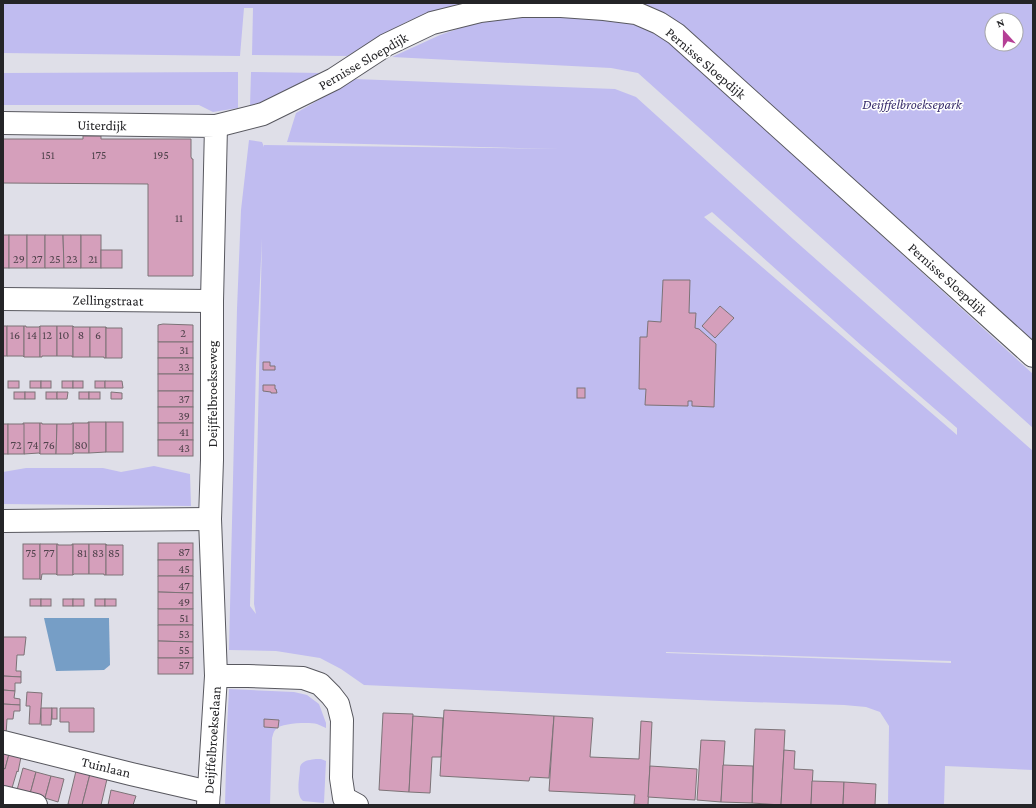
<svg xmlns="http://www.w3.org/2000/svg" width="1036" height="808" font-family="'Crimson Pro',serif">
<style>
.green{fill:#c0bcf0;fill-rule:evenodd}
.water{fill:#769ec6}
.building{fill:#d59fbb;stroke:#7c7377}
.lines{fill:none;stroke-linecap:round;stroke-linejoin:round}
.minor-casing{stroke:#58585f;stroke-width:24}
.minor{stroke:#fff;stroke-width:22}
.labels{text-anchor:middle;stroke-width:3;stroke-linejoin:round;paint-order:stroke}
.number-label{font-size:12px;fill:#50434c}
.street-label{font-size:14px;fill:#242427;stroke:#fff}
.park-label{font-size:14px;font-style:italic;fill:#3a2f6d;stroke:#fff}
</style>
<rect width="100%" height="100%" fill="#dfdfe8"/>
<g class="green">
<polygon points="3,3 466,3 429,13 406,22 347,56 252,55 253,8 244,8 240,56 3,53"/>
<path d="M620 3H1033V352L667 15ZM992 20H1016V44H992Z"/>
<polygon points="566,16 628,23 653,31 672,44 1033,374 1033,428 638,73 611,68 392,57 440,35 466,26 509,17"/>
<polygon points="238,72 238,108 213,112 199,105 3,105 3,73"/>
<polygon points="251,72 323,73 296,89 250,107"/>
<path d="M355 79 615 89 636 97 793 239 1033 451V770L945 766 944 805H888L889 726 880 712 866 707 844 705 720 701 364 685 341 669 320 658 276 651 229 650 237 309 241 210 249 140 262 142 264 147V145L561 149 287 142 296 113ZM712 212 862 346 957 428V435L704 217ZM262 238 254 604 256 614 250 606 256 366ZM666 652 951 661V663L666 653Z"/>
<polygon points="154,466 190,474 191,506 3,504 3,472 26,468 103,468 121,472"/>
<path d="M229 689 294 692 307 695 319 704 326 723V728C323 727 320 725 317 724 309 722 281 723 276 729 273 732 273 735 272 738L270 805H225L227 728Z"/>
<path d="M316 759H321L326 761 324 803 303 801C295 795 300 776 300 767 302 760 310 760 316 759Z"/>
</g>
<polygon class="water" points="44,618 109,618 110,665 104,670 56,671"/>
<g class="building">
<polygon points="83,136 101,136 101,139 191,139 191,157 192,159 193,159 193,276 148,276 148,184 3,183 3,139 83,139"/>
<rect x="3" y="235" width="6" height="33"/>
<rect x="9" y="235" width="18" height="33"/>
<rect x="27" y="235" width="18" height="33"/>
<polygon points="45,235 63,235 64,268 45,268"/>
<polygon points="63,235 81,235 81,268 64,268"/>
<rect x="81" y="235" width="20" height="33"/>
<rect x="101" y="250" width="21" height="18"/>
<polygon points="663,280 690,280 689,313 696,313 695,328 699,329 716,344 714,407 692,406 692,401 688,401 688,406 645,405 646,389 639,389 640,337 647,337 648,321 661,322"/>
<polygon points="720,306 734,318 715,338 702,326"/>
<polygon points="163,324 193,325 193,342 158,342 158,325"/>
<rect x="3" y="326" width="4" height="30"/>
<polygon points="7,326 24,326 24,357 23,356 7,356"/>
<polygon points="24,326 26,326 26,327 39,327 40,326 40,357 24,357"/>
<polygon points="40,326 57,326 57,356 42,356 42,357 40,357"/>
<polygon points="57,326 73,326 73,357 72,357 72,356 57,356"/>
<polygon points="73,326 74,327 90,327 90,357 73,357"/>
<polygon points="90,327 106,327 106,358 104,358 104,357 90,357"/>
<polygon points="106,327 106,328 122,328 122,358 106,358"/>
<rect x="158" y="342" width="35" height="16"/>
<rect x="158" y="358" width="35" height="16"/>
<polygon points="263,362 270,362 270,366 275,366 275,370 263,370"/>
<rect x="158" y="374" width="35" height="17"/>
<rect x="8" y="381" width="11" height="7"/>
<rect x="30" y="381" width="11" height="7"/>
<rect x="41" y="381" width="10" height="7"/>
<rect x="62" y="381" width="11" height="7"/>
<rect x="73" y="381" width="10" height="7"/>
<rect x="95" y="381" width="10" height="7"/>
<polygon points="105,381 122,381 123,388 105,388"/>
<polygon points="263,385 275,385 275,389 276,389 277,393 271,393 271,392 263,391"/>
<rect x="577" y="388" width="8" height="10"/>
<rect x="158" y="391" width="35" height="16"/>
<rect x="14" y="392" width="11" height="7"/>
<rect x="25" y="392" width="10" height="7"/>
<rect x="46" y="392" width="11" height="7"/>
<polygon points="57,392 68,392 67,399 57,399"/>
<rect x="79" y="392" width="10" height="7"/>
<rect x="89" y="392" width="11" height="7"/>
<polygon points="111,392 122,393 122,399 111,399"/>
<rect x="158" y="407" width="35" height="16"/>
<polygon points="88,422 89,422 89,453 74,453 73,454 73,423 88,423"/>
<polygon points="89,422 106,422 106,452 89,453"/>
<rect x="106" y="422" width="17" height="30"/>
<polygon points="23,423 40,423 40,454 39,453 24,454"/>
<polygon points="40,423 42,423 42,424 57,424 56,454 40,454"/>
<polygon points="72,423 73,423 73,454 56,454 57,424 72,424"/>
<rect x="158" y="423" width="35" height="17"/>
<rect x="3" y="424" width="5" height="30"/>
<rect x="8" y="424" width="16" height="30"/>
<rect x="158" y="440" width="35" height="16"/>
<rect x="158" y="543" width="35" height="17"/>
<rect x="23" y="544" width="17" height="35"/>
<polygon points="40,544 57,544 57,575 56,574 42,574 41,580 40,579"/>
<polygon points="57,544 58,544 58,545 72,545 72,544 73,544 73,575 57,575"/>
<polygon points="73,544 89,544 89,574 74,574 73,575"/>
<polygon points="89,544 106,544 106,575 104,575 104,574 89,574"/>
<polygon points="106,544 106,545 123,545 123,575 106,575"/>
<rect x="158" y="560" width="35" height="16"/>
<polygon points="158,576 193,576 193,593 158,592"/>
<polygon points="158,592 193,593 193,609 158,609"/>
<rect x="30" y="599" width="11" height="7"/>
<rect x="41" y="599" width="10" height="7"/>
<rect x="63" y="599" width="10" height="7"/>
<rect x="73" y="599" width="11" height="7"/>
<rect x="95" y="599" width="10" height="7"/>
<rect x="105" y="599" width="11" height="7"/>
<rect x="158" y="609" width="35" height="16"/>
<polygon points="158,625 193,625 193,642 158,641"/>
<polygon points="3,637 26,637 24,655 17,655 16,671 21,671 21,677 3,676"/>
<polygon points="158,641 193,642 193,658 158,658"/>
<rect x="158" y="658" width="35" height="16"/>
<polygon points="3,676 21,677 21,683 15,683 15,691 3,690"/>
<polygon points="3,690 15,691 14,698 20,699 20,705 3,704"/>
<polygon points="27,692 42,693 40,724 29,724 30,706 26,706"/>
<polygon points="3,704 20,705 20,711 14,711 13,719 7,719 6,735 3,735"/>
<polygon points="41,708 52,708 51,725 41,725"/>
<rect x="52" y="708" width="5" height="11"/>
<polygon points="60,708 94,708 94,732 69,732 69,722 60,722"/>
<polygon points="444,710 554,716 549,778 530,777 529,781 440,776"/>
<polygon points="383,713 413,714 409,792 379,790"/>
<polygon points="413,716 443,718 441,757 432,757 430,793 409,792"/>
<polygon points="554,716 593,718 590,757 639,759 641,721 652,722 648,805 634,804 635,795 549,791"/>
<polygon points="264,719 279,720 278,728 264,727"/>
<polygon points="755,729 785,730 781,805 752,803"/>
<polygon points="701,740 725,741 721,802 697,800"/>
<polygon points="784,750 795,751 794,769 813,770 811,805 781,805"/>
<polygon points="3,753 9,754 5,769 3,768"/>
<polygon points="9,754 21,757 18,772 17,771 12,788 3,786 3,768 5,769"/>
<polygon points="723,765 753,766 752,803 721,802"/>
<polygon points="650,766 697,769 695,800 648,797"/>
<polygon points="23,768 36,772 30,794 17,790"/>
<polygon points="76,771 90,774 82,805 72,805 68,804"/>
<polygon points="36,772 51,776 45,798 30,794"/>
<polygon points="90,774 107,779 101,805 82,805"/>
<polygon points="51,776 64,779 58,802 45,798"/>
<polygon points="812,781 844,782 843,805 811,805"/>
<polygon points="844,782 876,784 875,805 843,805"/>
<polygon points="111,790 136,796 133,805 108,805"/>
</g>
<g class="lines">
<defs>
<g id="minor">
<polyline points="3,123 216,126 212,301 212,460 210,519 216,676"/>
<polyline points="216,126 263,114 334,79 386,45 432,23 480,11 521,6 561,6 604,9 636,13 659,23 676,34 1033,356"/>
<polyline points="3,299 212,301"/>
<polyline points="3,521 210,519"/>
<polyline points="3,742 131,774 209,792"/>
<polyline points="3,797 36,805"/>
<polyline points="208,805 216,676 248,676 303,678 320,684 331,695 338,704 342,720 341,778 344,798 357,805"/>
</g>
</defs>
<use href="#minor" class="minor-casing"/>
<use href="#minor" class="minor"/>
</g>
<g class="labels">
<g class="number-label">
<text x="48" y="159">151</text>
<text x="99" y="159">175</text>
<text x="161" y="159">195</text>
<text x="179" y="222">11</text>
<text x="19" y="263">29</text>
<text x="37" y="263">27</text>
<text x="55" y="263">25</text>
<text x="72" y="263">23</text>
<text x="93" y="263">21</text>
<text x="183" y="337">2</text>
<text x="15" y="339">16</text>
<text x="32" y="339">14</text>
<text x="47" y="339">12</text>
<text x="64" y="339">10</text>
<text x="81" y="339">8</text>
<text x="98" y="339">6</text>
<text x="184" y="354">31</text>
<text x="184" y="371">33</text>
<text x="184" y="403">37</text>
<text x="184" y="420">39</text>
<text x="184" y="436">41</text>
<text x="16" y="449">72</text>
<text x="33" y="449">74</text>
<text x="49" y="449">76</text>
<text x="81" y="449">80</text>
<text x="184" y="452">43</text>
<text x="184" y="556">87</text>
<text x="31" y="557">75</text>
<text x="49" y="557">77</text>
<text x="82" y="557">81</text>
<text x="98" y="557">83</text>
<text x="114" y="557">85</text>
<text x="184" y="573">45</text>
<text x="184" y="590">47</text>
<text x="184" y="606">49</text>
<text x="184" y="622">51</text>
<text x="184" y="638">53</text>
<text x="184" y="654">55</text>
<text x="184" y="669">57</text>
</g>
<g class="street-label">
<text transform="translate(363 61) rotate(-30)" y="5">Pernisse Sloepdijk</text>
<text transform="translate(706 63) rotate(41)" y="5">Pernisse Sloepdijk</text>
<text transform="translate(102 125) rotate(1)" y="5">Uiterdijk</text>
<text transform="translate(948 279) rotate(42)" y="5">Pernisse Sloepdijk</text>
<text transform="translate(108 300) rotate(1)" y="5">Zellingstraat</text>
<text transform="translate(212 394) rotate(-90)" y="5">Deijffelbroekseweg</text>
<text transform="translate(212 740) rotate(-86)" y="5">Deijffelbroekselaan</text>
<text transform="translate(106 767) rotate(14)" y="5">Tuinlaan</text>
</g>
<g class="park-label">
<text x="912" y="109">Deijffelbroeksepark</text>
</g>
</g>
<rect width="1036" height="808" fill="none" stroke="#242427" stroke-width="8"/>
<g transform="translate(1004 32) rotate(339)"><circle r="19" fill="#ffffff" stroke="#a7a7a9"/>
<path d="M0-3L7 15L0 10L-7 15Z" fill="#b53f96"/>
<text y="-6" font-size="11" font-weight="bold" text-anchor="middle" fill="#242427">N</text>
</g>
</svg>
